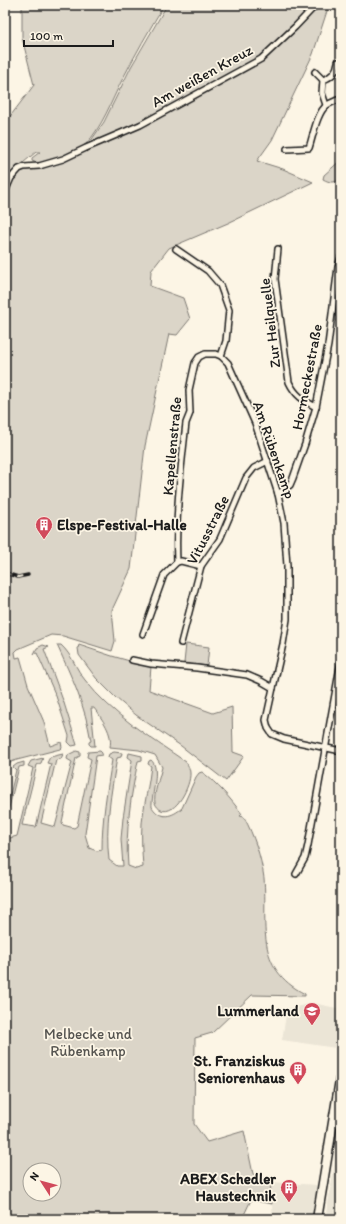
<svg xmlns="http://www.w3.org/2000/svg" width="346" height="1224" font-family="Itim,sans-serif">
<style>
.built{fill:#ebe5d6}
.green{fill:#dbd5c8;stroke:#7c7872;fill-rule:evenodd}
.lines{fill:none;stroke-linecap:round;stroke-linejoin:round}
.street-casing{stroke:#1c1c1c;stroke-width:8}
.primary-casing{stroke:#1c1c1c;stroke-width:11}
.street{stroke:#fcf5e5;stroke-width:5}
.primary{stroke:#fcf5e5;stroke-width:8}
.rail-casing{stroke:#1c1c1c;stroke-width:3.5}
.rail{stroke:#fcf5e5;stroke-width:2;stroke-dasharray:6;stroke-linecap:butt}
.labels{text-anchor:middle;stroke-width:3.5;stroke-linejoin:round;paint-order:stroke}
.street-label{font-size:15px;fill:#1c1c1c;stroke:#fcf5e5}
.poi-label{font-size:15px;font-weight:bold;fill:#1c1c1c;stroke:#fcf5e5;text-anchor:end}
.park-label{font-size:15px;fill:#555450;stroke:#fcf5e5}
</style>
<rect width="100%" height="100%" fill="#fcf5e5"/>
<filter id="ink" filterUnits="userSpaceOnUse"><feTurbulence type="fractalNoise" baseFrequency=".025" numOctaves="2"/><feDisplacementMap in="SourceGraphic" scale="8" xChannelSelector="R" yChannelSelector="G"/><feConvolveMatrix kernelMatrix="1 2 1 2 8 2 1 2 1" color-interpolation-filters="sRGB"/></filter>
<g filter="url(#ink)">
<g class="built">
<polygon points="313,1003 341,1009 336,1048 282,1040 287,1009"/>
<polygon points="341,1121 341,1219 325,1219 332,1180"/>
<polygon points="270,1182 318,1185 312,1219 273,1219"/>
</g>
<g class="green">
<path d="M22 5H164C149 30 135 55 122 80 111 102 102 127 86 144 76 154 44 167 32 161V158L40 152H36L17 168 5 187V123L34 85 22 38Z"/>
<path d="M167 5H329L313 54 272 140 257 161 283 169 313 182 228 223 169 248 151 271 150 286 183 298 190 319 177 335 169 334 145 446 131 569 112 610 115 641 112 651 63 636 51 635 18 649 15 652 16 658 20 657 28 685 44 722 50 746 61 742 62 747 60 749 17 760 11 762 7 768H5V199C8 190 13 170 25 169 31 169 35 170 41 169L89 149 90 142 104 122 131 67Z"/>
<path d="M341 160V179C334 183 330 183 323 179L324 175Z"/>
<polygon points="186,644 209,647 207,666 184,663"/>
<polygon points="43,645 49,647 44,649 64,703 77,745 72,746 68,742 69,736 56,696 37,653 34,654 37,648"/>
<path d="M57 645H61C72 655 76 669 85 680 112 715 150 737 186 762 188 765 190 769 190 773 191 785 176 816 161 810 159 809 156 806 155 803 153 795 160 776 162 767L155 755 139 750 110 747C113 733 102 719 94 708H91L95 746H91L89 744V742L91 741C85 705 72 678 57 645Z"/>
<polygon points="79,645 112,656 151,667 149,690 213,713 232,707 233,752 244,756 226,781 181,746 136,715 116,698 96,678 79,655 78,648"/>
<path d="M76 751 80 752V756L76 758 62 822 63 825 74 828 77 826 91 759 87 757 88 752 100 751 102 753V755L96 756 85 834 89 848 97 851 102 850C102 819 107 790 112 760L108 757 109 754 114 752 122 753 121 757 117 758C111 792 105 826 109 860L117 866H123L121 839 123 818 132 760 128 757 129 753 142 756V760L138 761C131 795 125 831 128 866L136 869 143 867C142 852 141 838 142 823 144 804 149 785 151 766L148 764 149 761 151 760C161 768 151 795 152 807 160 820 172 817 182 808L196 777 199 773 202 772C218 784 230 798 242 814L240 816 244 817C254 836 261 856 264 878 268 925 253 967 305 994V996L252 995 212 1033 195 1038 194 1124 207 1142 244 1131 253 1174 261 1179 270 1182 272 1204 251 1200 242 1219H5V837L10 838 17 836 33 768 28 766 31 761 43 758 41 763 37 765 22 825 36 827 51 764 47 763 50 757 63 754 61 759 56 760 41 823 55 827 72 762 67 759 68 755ZM30 1170H54V1194H30Z"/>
<polygon points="24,762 24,766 19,767 5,824 5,815 16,770 13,767 17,764"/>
</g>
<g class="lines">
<defs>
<g id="street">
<polyline points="315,72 323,80"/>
<path d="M326 105 322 93 323 80C332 77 337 71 338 62"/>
<path d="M287 149 309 148C313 136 317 112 327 105 331 102 337 101 341 98"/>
<polyline points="5,192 11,178 19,169 24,167 39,166 63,159 86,148 140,125 261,59 295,27 316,5"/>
<polyline points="176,249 208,271 220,285 229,310 226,341 221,356 228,363 255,423 278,494 284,523 287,566 287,619 283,644 273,688"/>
<path d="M278 249 275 279 289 382C295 395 304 401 316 407"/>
<polyline points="278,494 290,485 293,478 305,444 316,407 328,345 338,267 341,257"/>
<polyline points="177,562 181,561 201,566"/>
<path d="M143 634 164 575 177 562C175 515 181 469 186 423L190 413 189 390 195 363 199 357 205 354H216L221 356"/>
<polyline points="181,643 201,566 220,539 246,478 254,468 268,461"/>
<polyline points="132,660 151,664 197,668 247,675 261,681 273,688 266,720 268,728 272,734 284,739 341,751"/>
<polyline points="296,874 305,858 308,845 341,661"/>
</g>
<polyline id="primary" points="317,1219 341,1074"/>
</defs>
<use href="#street" class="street-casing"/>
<use href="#primary" class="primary-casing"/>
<use href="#street" class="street"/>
<use href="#primary" class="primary"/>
<defs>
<polyline id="rail" points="5,573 18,577 28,575"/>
</defs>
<use href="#rail" class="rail-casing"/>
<use href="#rail" class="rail"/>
</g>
</g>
<defs>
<symbol id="building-pin" viewBox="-11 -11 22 30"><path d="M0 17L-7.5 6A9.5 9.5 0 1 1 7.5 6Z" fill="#d1495b" stroke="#fcf5e5"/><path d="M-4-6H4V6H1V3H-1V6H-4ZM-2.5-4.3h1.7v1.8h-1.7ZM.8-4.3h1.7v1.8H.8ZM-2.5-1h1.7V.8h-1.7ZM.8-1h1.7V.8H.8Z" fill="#fff"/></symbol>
<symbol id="school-pin" viewBox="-11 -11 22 30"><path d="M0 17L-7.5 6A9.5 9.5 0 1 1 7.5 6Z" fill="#d1495b" stroke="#fcf5e5"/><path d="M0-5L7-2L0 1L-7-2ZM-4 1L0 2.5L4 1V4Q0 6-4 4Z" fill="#fff"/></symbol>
</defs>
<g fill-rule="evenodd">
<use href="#building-pin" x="34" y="515" width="20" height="27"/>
<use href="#school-pin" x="302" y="1001" width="20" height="27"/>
<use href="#building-pin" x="288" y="1060" width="20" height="27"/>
<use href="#building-pin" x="279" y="1178" width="20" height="27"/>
</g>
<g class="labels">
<g class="street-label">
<text transform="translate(202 76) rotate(-29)" y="5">Am weißen Kreuz</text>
<text transform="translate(270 323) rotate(-97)" y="5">Zur Heilquelle</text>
<text transform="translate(307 377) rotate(-79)" y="5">Hormeckestraße</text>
<text transform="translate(172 446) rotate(-85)" y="5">Kapellenstraße</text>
<text transform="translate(274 450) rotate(71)" y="5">Am Rübenkamp</text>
<text transform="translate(208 530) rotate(-63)" y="5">Vitusstraße</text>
</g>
<g class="poi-label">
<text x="57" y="530" text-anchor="start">Elspe-Festival-Halle</text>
<text x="299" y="1016">Lummerland</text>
<text x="285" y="1066">St. Franziskus<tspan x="285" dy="17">Seniorenhaus</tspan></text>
<text x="276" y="1184">ABEX Schedler<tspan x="276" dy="17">Haustechnik</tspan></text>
</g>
<g class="park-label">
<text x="88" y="1039">Melbecke und<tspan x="88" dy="17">Rübenkamp</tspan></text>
</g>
</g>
<rect width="346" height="1224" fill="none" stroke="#fcf5e5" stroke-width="20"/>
<rect x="10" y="10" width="326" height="1204" fill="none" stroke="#1c1c1c" stroke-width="1.5" filter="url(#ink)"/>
<g transform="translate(42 1182) rotate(306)"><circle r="19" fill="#fcf5e5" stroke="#a29e95"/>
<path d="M0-3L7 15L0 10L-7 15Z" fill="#d1495b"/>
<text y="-6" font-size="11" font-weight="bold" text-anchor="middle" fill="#1c1c1c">N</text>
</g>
<path d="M24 40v6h89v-6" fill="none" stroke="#1c1c1c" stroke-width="2"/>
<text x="30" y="40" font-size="12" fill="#1c1c1c" stroke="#fcf5e5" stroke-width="3" paint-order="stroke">100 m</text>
</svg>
